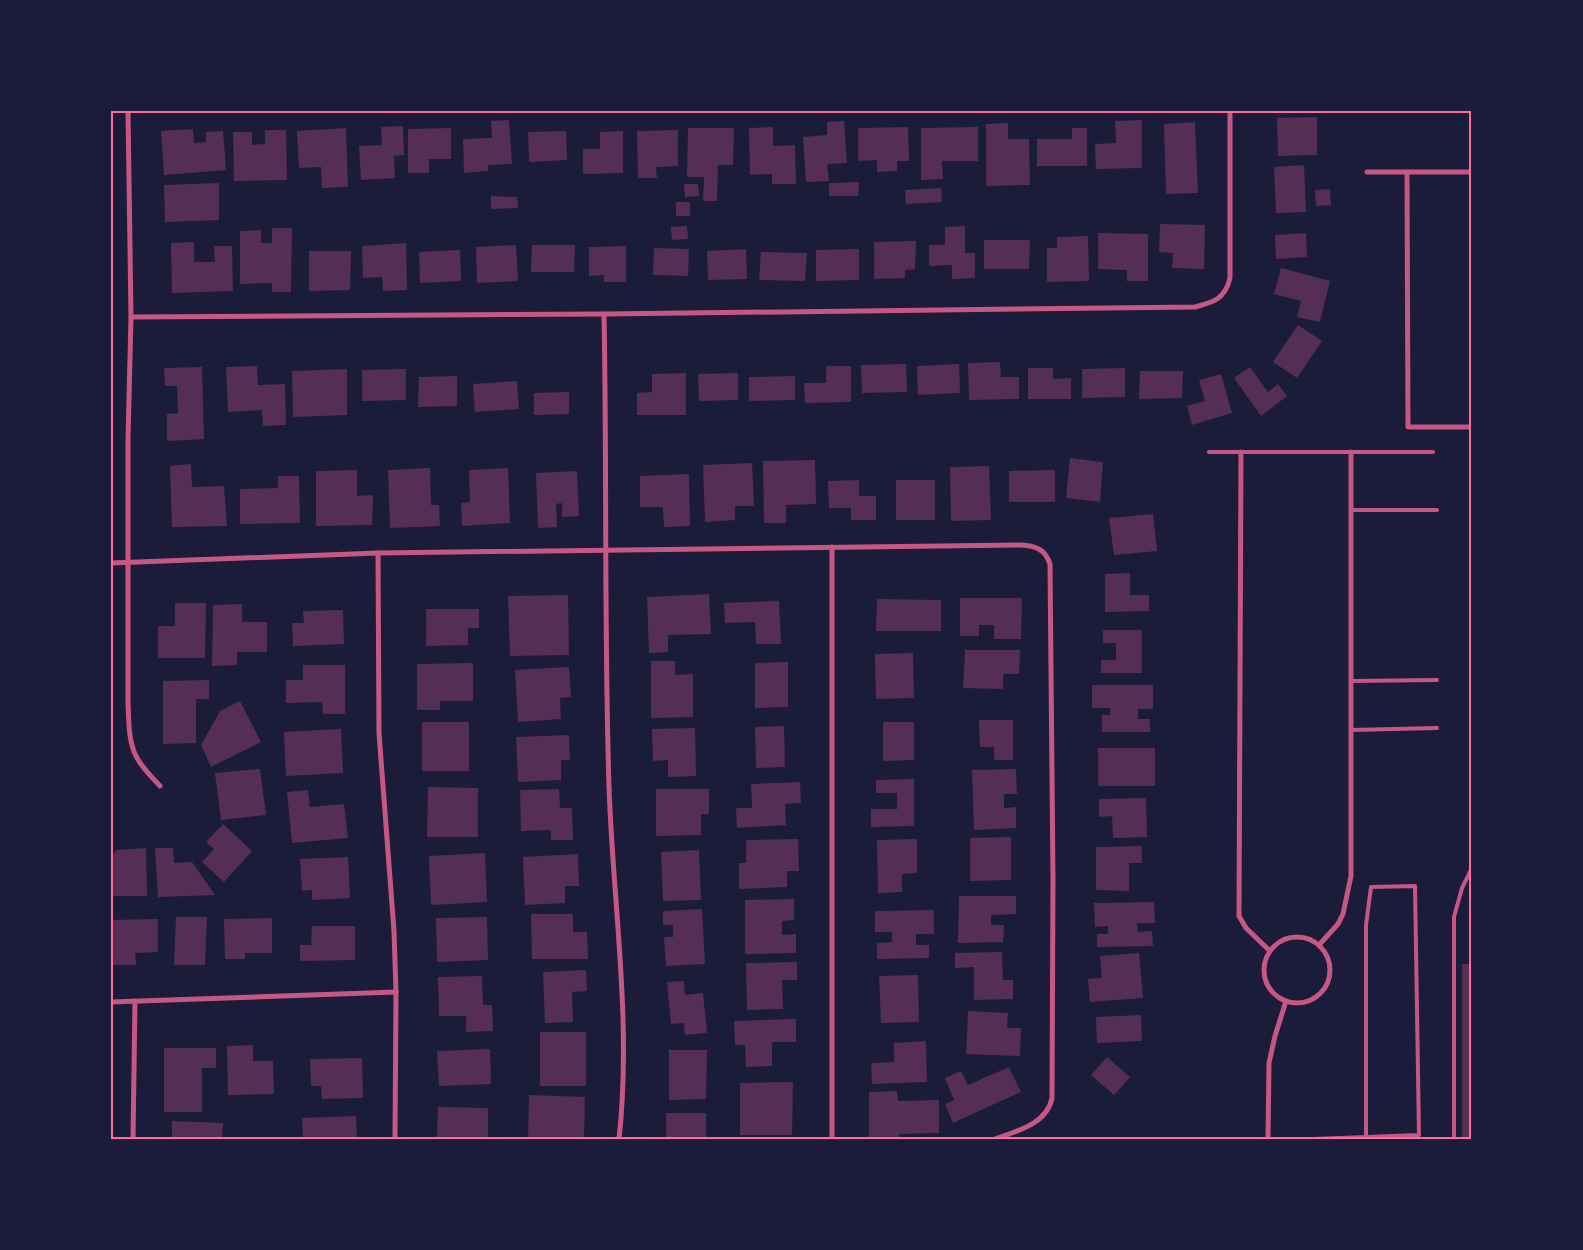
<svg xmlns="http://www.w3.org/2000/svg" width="1583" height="1250" font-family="Spectral,serif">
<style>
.building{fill:#542f53}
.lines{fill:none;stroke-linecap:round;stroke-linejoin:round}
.service{stroke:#c65784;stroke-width:4}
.minor{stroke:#c65784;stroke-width:5}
.neatline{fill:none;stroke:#ff6b9d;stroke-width:2}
</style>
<rect width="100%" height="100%" fill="#1b1b3a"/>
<g class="building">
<polygon points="1317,117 1317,155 1278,156 1277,118"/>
<polygon points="509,120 512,164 488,165 488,171 464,173 463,139 492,138 491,121"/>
<polygon points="1142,120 1142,168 1096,169 1095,144 1116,143 1115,121"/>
<polygon points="844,121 847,163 827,164 829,181 806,182 803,137 827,135 827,122"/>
<polygon points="1195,122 1198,193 1166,194 1164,124"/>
<polygon points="1008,123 1008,139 1029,139 1030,185 986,186 986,124"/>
<polygon points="403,126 404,155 394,156 395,178 361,180 359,146 382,145 381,127"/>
<polygon points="773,127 773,146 795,145 796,184 772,184 772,174 750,175 749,128"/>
<polygon points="908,127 909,161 897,161 897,171 877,172 877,160 858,161 858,128"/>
<polygon points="978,127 978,161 942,161 943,179 921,180 921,128"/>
<polygon points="346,128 348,187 322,188 321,167 299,168 297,131"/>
<polygon points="451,128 451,159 429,159 429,173 408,173 408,129"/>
<polygon points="688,128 734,128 733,165 718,165 717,201 703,201 704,177 687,177"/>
<polygon points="1072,128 1087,128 1087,166 1037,166 1037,139 1072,139"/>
<polygon points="193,129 194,143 206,142 206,132 223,131 226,170 164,175 161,131"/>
<polygon points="265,130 286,130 287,180 234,181 233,132 252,132 252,145 265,144"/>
<polygon points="678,130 678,166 656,167 657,178 638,178 637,131"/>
<polygon points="566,131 567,160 529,162 528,132"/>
<polygon points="623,131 623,173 583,174 583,149 600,149 600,132"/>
<polygon points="1304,165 1306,212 1276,213 1274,167"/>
<polygon points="859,182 858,196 829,196 829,183"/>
<polygon points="219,183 219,220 165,222 164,185"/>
<polygon points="684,184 698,184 699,196 685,197"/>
<polygon points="941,188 942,202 906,204 905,190"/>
<polygon points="1330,189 1331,205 1316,206 1315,190"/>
<polygon points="491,196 517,197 518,208 491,209"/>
<rect x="676" y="202" width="14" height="14"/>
<polygon points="1160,224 1205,225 1204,269 1172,268 1173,253 1159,252"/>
<polygon points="687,226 688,239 672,240 671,227"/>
<polygon points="965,226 965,253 975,253 975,278 952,279 952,265 929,266 929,245 945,245 945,227"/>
<polygon points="272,228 292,228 291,292 272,292 272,283 240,284 240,231 261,230 261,243 272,243"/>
<polygon points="1098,233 1148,234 1148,281 1127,281 1127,270 1098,269"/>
<polygon points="1306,233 1307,257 1276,259 1275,235"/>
<polygon points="1088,236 1089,281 1047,282 1047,248 1057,248 1057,237"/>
<polygon points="984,240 1030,240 1029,269 984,269"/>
<polygon points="916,241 915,269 905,270 905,278 874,279 874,242"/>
<polygon points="194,242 194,262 215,262 214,246 232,246 233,291 172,293 171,243"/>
<polygon points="406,243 407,290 383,291 382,277 363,278 362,246"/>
<polygon points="516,245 518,281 477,283 476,247"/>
<polygon points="532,245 575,245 574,272 531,272"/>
<polygon points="626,246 626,282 604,282 604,275 589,276 589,247"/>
<polygon points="654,248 689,249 688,276 653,275"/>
<polygon points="746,249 747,279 708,280 707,251"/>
<polygon points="859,249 859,280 816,281 816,250"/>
<polygon points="460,250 461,281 420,283 419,252"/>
<polygon points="309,251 351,251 350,290 309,291"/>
<polygon points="761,252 807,253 805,281 759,280"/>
<polygon points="1281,268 1330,281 1320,322 1297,317 1301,301 1274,294"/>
<polygon points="1298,325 1322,341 1297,378 1273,362"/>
<polygon points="1000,362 1001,377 1019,377 1019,399 969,400 968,363"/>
<polygon points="906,364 907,392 862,393 861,365"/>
<polygon points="959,364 960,393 918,395 917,366"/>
<polygon points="257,366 258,385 285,384 286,425 263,426 262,410 228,412 226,367"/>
<polygon points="826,366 851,366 851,402 805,403 804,383 826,383"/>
<polygon points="202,367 204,439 167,441 167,414 178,413 177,386 165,386 164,368"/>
<polygon points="1250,367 1268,392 1278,384 1287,396 1261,416 1234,378"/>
<polygon points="1028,368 1053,368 1053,379 1071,378 1071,399 1028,399"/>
<polygon points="1125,368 1125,397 1082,398 1082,369"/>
<polygon points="347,369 347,415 293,417 292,371"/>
<polygon points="406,369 406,400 362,401 362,370"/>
<polygon points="1140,371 1183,371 1182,398 1139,399"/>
<polygon points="686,373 686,415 637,415 637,393 652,392 652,374"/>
<polygon points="738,373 738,400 699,401 698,374"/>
<polygon points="1221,374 1232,413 1192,425 1187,406 1205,401 1199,380"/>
<polygon points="457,376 457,406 418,407 419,377"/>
<polygon points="795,376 795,400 749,401 749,377"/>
<polygon points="517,381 519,409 475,412 473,384"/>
<polygon points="569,392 569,414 534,415 534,393"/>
<polygon points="1070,458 1103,462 1100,502 1066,498"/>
<polygon points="815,460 816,504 786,505 786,523 764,523 763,461"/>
<polygon points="752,463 754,506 735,506 735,520 705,522 703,465"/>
<polygon points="191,464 192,487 224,486 227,526 172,527 170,466"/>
<polygon points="989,466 991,520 951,521 950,467"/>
<polygon points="430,468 431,505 439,505 440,526 390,528 388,470"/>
<polygon points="508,468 510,523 462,526 461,503 470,502 469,470"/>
<polygon points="357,470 357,496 373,495 372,525 316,526 316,471"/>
<polygon points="1055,470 1055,502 1009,502 1009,471"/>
<polygon points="577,471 579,516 562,517 562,503 556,504 557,527 538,528 536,473"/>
<polygon points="689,474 690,526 664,527 663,507 640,507 640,476"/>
<polygon points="278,476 299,476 300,523 240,524 240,489 278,488"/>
<polygon points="859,480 859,496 876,496 876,520 851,520 851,508 829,508 828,481"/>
<rect x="896" y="480" width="39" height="40"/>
<polygon points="1153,514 1157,551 1114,555 1109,518"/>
<polygon points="1130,573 1130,595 1149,595 1149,611 1105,612 1105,574"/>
<polygon points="709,594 711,634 668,635 668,652 649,653 647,597"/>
<polygon points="568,595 569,655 510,656 508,596"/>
<polygon points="960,598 1022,598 1021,639 994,639 994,625 979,625 979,636 960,636"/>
<polygon points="877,599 941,600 941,631 876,631"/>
<polygon points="779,601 781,644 756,644 755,622 725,623 724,603"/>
<polygon points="175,603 206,603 205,658 158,658 158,626 175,626"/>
<polygon points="242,604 242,622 267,622 267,652 237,652 237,665 212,666 213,605"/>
<polygon points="426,609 479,609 479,628 468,628 468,645 426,646"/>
<polygon points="343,610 344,644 293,646 292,623 304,623 303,611"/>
<polygon points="1103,630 1142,630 1142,673 1101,673 1101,660 1116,660 1116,643 1103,643"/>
<polygon points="965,650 1020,650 1019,674 1003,674 1003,689 963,688"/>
<polygon points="913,653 914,698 876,699 875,654"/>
<polygon points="651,661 675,661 675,675 693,674 693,717 651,718"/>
<polygon points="788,662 788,707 755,708 755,663"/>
<polygon points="473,663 473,701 440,701 440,710 417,710 417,664"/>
<polygon points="303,665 345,665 345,714 323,714 322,702 286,703 286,680 303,680"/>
<polygon points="569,667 571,697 560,698 561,719 518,722 515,670"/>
<polygon points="209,680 209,699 196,699 196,743 163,744 163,681"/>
<polygon points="1092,685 1153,685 1153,709 1138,709 1138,719 1150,719 1150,732 1102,732 1102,715 1110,715 1110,708 1092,708"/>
<polygon points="240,701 261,742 211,767 201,745 220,711"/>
<polygon points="979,720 1013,720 1013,760 994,760 994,747 980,747"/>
<rect x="422" y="722" width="47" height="49"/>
<polygon points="883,722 914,722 914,760 883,761"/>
<polygon points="784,726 785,767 756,768 755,727"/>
<polygon points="695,728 696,776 668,777 668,760 653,761 652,729"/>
<polygon points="341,729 343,773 286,776 284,732"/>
<polygon points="569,735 570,760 561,760 561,780 518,782 516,737"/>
<rect x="1098" y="748" width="57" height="38"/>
<polygon points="260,769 266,815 221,820 215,773"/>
<polygon points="1016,769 1017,794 1004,794 1004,808 1016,807 1016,828 974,830 972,770"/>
<polygon points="914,779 914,826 871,827 871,809 897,809 897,793 876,793 876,780"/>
<polygon points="800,782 801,803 785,804 786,825 737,828 736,808 752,808 751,784"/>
<polygon points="428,787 478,788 478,837 427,837"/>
<polygon points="559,789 560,808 572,808 573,840 551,840 551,830 521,831 520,790"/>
<polygon points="656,789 709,789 709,814 701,814 701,835 656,836"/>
<polygon points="308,790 310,807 344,804 348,838 292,843 287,792"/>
<polygon points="1146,798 1147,837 1113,838 1112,816 1099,817 1099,799"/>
<polygon points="223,824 252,851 224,882 202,862 214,849 206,842"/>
<polygon points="1011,837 1011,880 970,881 970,838"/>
<polygon points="798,839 799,871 787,871 787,887 739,889 739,863 746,863 746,840"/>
<polygon points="917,839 917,873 902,874 902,892 878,893 877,840"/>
<polygon points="1142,846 1142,863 1129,863 1129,891 1096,890 1096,847"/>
<polygon points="146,848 147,896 111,896 111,860 116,850"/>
<polygon points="155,848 173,848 174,863 192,862 215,895 158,897"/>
<polygon points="699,850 701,900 663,901 661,852"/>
<polygon points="485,853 487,902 431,905 429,856"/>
<polygon points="578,854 579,886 565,886 565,903 525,905 523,857"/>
<polygon points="348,857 350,898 312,900 312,890 302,891 300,859"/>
<polygon points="959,896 1016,896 1016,914 991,915 991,925 1004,925 1003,942 958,943"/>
<polygon points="794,899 794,920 782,921 782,935 796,934 796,953 745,954 745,900"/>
<polygon points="1154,902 1155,923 1137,923 1138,932 1152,931 1153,946 1097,947 1097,934 1108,934 1108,926 1095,927 1094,903"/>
<polygon points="702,909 705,964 666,966 664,937 673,937 673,925 663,925 663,911"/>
<polygon points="934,910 934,934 916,934 916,945 929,945 929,958 877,959 877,943 892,942 892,932 875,932 875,911"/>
<polygon points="531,914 573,914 573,932 587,932 588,959 532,959"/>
<polygon points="176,917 207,917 205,965 174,965"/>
<polygon points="487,917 488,960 437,962 436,918"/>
<polygon points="272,918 272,953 245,953 245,959 225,959 224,919"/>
<polygon points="158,919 158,952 135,953 136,965 111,965 111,920"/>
<polygon points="312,926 355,926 355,960 300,961 300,945 311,945"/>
<polygon points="1002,952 1003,980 1013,980 1013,999 974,1000 974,967 955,968 955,953"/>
<polygon points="1139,953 1143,998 1090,1002 1088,979 1102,978 1100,956"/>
<polygon points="797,962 797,980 782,980 783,1009 747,1010 746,963"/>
<rect x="1462" y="964" width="10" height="175"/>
<polygon points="586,970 587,991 572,992 573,1022 545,1023 543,972"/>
<polygon points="918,975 919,1022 881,1023 879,976"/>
<polygon points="482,976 483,1005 492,1005 493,1031 466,1032 466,1016 439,1016 438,977"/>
<polygon points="684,981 685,995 703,993 707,1033 685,1035 684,1023 671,1024 667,982"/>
<polygon points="968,1011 1008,1013 1007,1028 1021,1028 1020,1056 966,1054"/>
<polygon points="1141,1015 1142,1041 1097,1043 1096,1017"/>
<polygon points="796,1019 796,1042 772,1042 772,1066 746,1067 745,1045 735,1045 734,1021"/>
<rect x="540" y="1032" width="46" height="54"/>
<polygon points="926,1041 927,1082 872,1084 871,1063 894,1062 894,1043"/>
<polygon points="253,1045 253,1061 273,1061 274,1094 228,1095 227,1046"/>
<polygon points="164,1048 216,1048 216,1068 202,1068 202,1112 164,1112"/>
<polygon points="490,1049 491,1084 439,1086 437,1051"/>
<polygon points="669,1050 707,1050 706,1099 669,1100"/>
<polygon points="1107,1057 1130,1077 1114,1095 1091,1075"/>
<polygon points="362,1058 363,1098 322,1099 321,1086 311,1086 310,1059"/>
<polygon points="1009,1067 1021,1092 953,1123 945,1104 954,1100 945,1078 961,1071 968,1085"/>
<polygon points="793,1082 792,1135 740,1135 740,1083"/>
<polygon points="897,1091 898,1101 939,1100 939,1133 899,1134 899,1139 869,1139 869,1092"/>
<polygon points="529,1095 585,1097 584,1139 528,1139"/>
<polygon points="438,1107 488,1108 488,1139 437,1139"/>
<rect x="666" y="1113" width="40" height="26"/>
<polygon points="356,1116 357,1139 303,1139 302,1118"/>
<polygon points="172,1121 223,1123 222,1139 172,1139"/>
</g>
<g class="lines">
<g class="service">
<polyline points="1209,452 1433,452"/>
<polyline points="1351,510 1437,510"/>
<polyline points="1351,681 1437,680"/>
<polyline points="1351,730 1437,728"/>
<polyline points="1313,1139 1419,1135 1415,886 1371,887 1366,925 1366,1137"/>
<polyline points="1454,1139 1454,917 1462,888 1472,868"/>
</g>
<g class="minor">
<path d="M128 111 131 317 128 439V703C129 719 128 738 135 754 140 766 151 776 160 786"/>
<polyline points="1367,172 1472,172"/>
<polyline points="1407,172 1408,427 1472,427"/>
<path d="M604 314C607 471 604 629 609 787 613 904 632 1021 619 1139"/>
<path d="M131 317 604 314 1195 307C1214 302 1225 299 1230 278V111"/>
<polyline points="1241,452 1239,916 1246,928 1270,951"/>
<polyline points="832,547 832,1139"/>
<polyline points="378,553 379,733 394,931 396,992 395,1139"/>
<path d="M111 563 378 553 1021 545C1036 546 1045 549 1050 564L1053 879 1052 1098C1047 1124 1017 1131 995 1139"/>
<circle cx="1297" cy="970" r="33"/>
<polyline points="1319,945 1338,924 1343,914 1351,876 1351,452"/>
<polyline points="111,1002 396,992"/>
<polyline points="133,1139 135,1001"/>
<polyline points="1268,1139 1269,1063 1275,1036 1286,1001"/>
</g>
</g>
<rect width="1583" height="1250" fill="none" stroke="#1b1b3a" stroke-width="225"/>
<rect x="112" y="112" width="1358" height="1026" class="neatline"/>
</svg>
